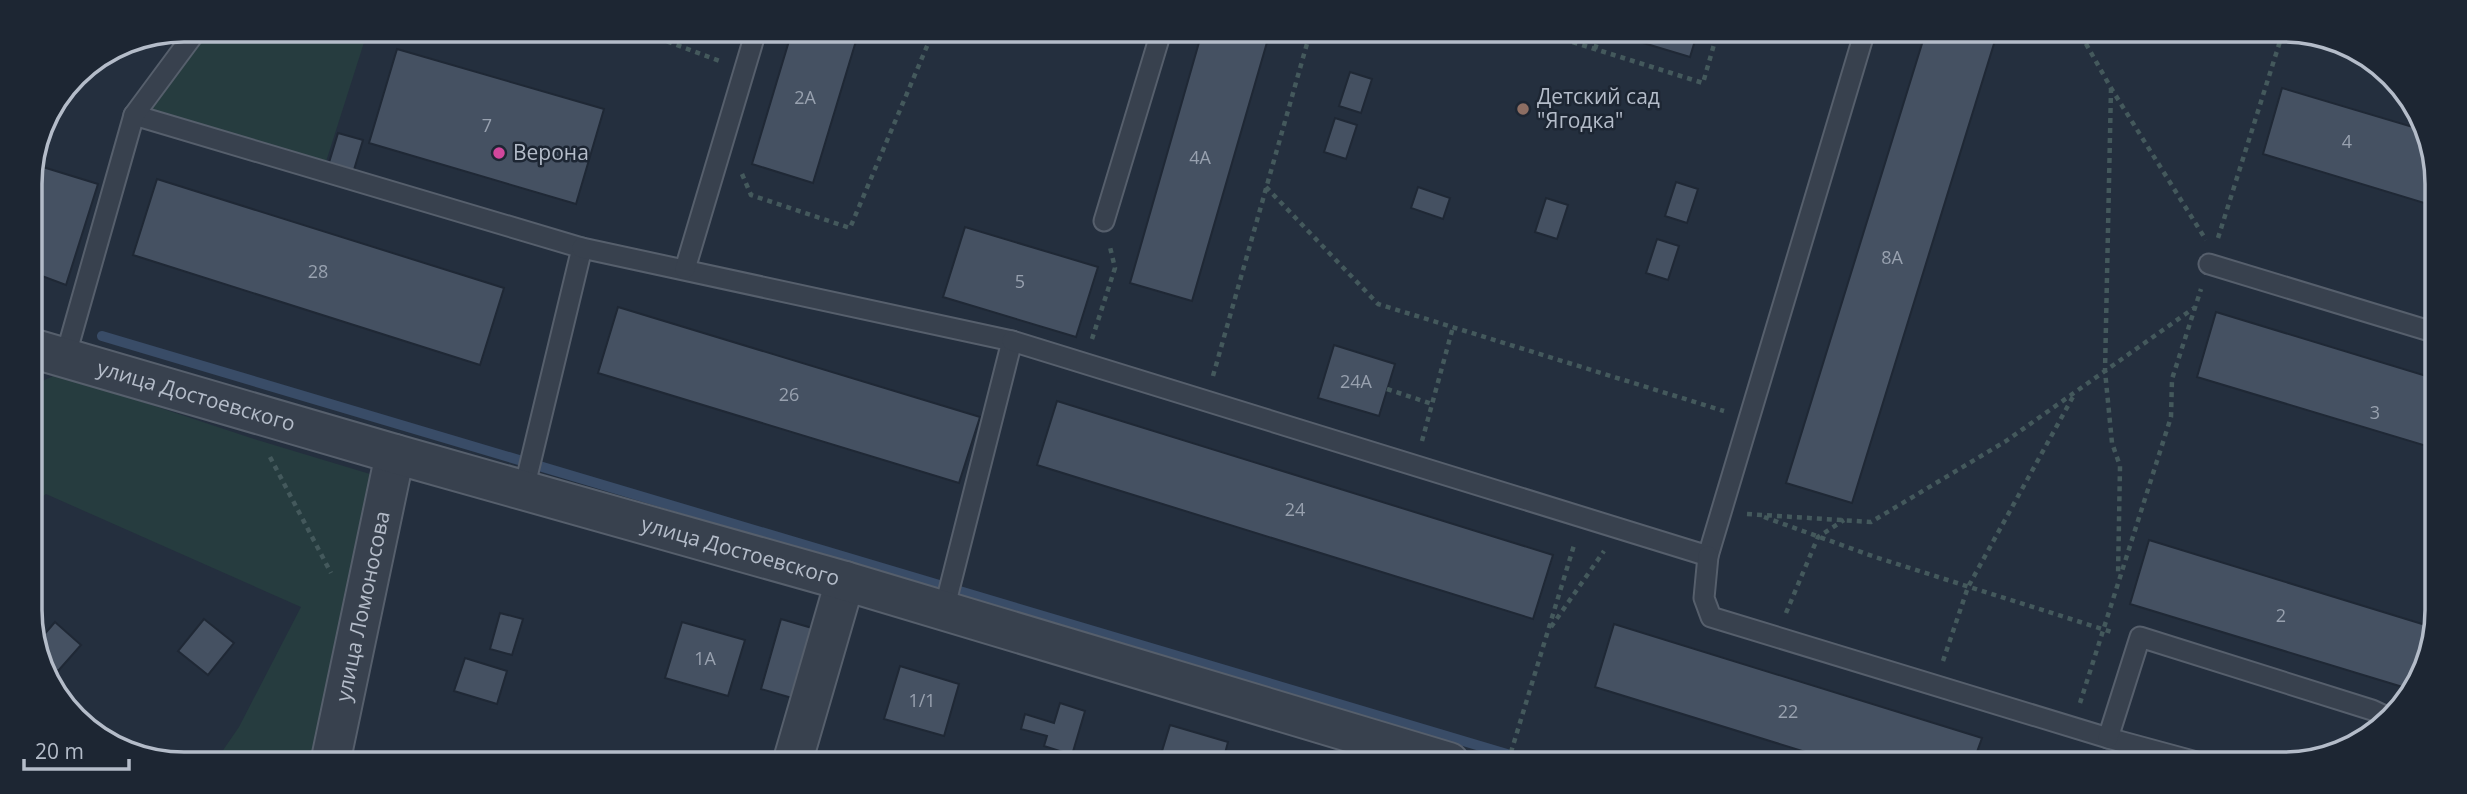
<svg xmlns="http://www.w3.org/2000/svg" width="2467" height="794" font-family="'Open Sans',sans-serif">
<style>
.green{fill:#263c3f}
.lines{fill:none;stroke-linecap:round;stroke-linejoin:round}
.stream{stroke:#394c67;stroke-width:10}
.building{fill:#455162;stroke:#1f2835;stroke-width:2}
.service-casing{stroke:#565f6c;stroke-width:23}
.minor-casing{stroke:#565f6c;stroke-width:42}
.tertiary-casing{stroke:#565f6c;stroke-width:42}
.path{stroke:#44595c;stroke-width:4.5;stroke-dasharray:5 5;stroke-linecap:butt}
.service{stroke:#38414e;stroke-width:19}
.minor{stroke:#38414e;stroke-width:38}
.tertiary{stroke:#38414e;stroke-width:38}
.education-dot{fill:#8d6e63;stroke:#1d2633;stroke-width:2.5}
.hotel-dot{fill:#d1479c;stroke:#1d2633;stroke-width:2.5}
.labels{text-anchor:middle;stroke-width:5;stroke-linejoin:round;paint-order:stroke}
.number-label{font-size:18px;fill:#98a1af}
.poi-label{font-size:21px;fill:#b4bcc9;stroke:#1d2633;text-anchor:start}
.street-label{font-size:21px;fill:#b4bcc9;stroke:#1d2633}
.rim{fill:none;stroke:#b4bcc9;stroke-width:3.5}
</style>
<rect width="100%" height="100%" fill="#242f3e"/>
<g class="green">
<polygon points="197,30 368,30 323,171 134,115"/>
<polygon points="58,374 254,439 370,474 320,759 217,759 239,727 301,607 46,494 32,505 31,386"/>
</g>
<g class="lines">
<polyline class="stream" points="102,336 1534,762"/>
</g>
<g class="building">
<polygon points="792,31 859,31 813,183 752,164"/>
<polygon points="1202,32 1270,32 1192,301 1130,283"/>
<polygon points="1610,33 1697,34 1690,57"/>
<polygon points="1925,34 1997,34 1852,503 1786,483"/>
<polygon points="397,49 604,109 576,204 369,143"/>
<polygon points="1350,72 1372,79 1361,113 1339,106"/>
<polygon points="2282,88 2423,130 2434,154 2434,206 2263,154"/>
<polygon points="1335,118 1357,125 1346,159 1324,152"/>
<polygon points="338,133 363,140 353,173 328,166"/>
<polygon points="33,164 98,184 66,285 31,272 30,174"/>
<polygon points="157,179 504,288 480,365 133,255"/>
<polygon points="1676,182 1698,189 1687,223 1665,216"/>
<polygon points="1418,187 1450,198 1443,219 1411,208"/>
<polygon points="1546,198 1568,205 1557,239 1535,232"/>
<polygon points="965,227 1098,267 1076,337 943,297"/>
<polygon points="1657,239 1679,246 1668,280 1646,273"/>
<polygon points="618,307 980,417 959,483 598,373"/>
<polygon points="2216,312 2433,378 2433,448 2197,377"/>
<polygon points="1334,345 1395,364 1379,416 1318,398"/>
<polygon points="1057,401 1553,555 1533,619 1037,465"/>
<polygon points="2149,540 2432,627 2432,650 2406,688 2130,604"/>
<polygon points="500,613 523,619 512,655 490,649"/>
<polygon points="204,619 234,643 208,675 178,651"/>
<polygon points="781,619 812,628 792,698 761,689"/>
<polygon points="55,622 81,645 58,671 41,657 35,645"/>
<polygon points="682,622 745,640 728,696 665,678"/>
<polygon points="1614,624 1982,738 1973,763 1841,763 1595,687"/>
<polygon points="465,658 507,671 497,704 454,691"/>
<polygon points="900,666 959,684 944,736 884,719"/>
<polygon points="1060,703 1085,711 1072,755 1044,746 1047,736 1021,729 1025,714 1054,723"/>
<polygon points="1170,725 1228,742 1223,761 1159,761"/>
</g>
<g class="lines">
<defs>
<g id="service">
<polyline points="134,115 582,248 524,489"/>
<polyline points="1104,221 1161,32"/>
<polyline points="582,248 1012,341 944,610"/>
<polyline points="2209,264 2433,332"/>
<polyline points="685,269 756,31"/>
<polyline points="1012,341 1708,556 1864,34"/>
<polyline points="65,358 134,115 197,30"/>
<polyline points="1708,556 1704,598 1711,617 2108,738 2204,764"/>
<polyline points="2108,738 2140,637 2372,710 2387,717"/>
</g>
<g id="minor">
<path id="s1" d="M331 759 395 454"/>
<polyline points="793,760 845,581"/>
</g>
<g id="tertiary">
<path id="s2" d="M31 348 395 454 845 581 1449 762"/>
</g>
</defs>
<use href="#service" class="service-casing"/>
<use href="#minor" class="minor-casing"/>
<use href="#tertiary" class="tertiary-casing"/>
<g class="path">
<polyline points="639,31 720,61"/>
<polyline points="1544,33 1703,83 1717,34"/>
<polyline points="2081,35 2111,88 2206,240"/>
<polyline points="1595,49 1600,33"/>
<polyline points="2111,88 2105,371 2112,443 2120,466 2118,576"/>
<polyline points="742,174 751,195 850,228 933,32"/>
<polyline points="1266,187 1378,304 1724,411"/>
<polyline points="2218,238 2282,35"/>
<polyline points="1092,339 1115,268 1110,247"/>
<polyline points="1213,376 1310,33"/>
<polyline points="1387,389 1432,404"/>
<polyline points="1422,441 1453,327"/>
<polyline points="270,457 331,573"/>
<polyline points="1747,514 1871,522 2006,441 2194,308"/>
<polyline points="1764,517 1875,557 2115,633"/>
<polyline points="1786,613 1818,537 1844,520"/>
<polyline points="1551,627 1604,551"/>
<polyline points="1943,661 1968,587 2075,393"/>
<polyline points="2080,703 2171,417 2172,379 2201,289"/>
<polyline points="1508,762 1575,542"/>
</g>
<use href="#service" class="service"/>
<use href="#minor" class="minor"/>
<use href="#tertiary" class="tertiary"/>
</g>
<circle class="education-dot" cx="1523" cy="109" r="7"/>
<circle class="hotel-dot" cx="499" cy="153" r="7"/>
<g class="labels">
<g class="number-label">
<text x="805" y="104">2А</text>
<text x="487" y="132">7</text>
<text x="2347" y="148">4</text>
<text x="1200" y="164">4А</text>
<text x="1892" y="264">8А</text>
<text x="318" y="278">28</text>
<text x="1020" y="288">5</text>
<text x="1356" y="388">24А</text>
<text x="789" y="401">26</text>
<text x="2375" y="419">3</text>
<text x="1295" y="516">24</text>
<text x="2281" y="622">2</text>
<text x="705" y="665">1А</text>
<text x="922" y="707">1/1</text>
<text x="1788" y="718">22</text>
</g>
<g class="poi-label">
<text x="1537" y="104">Детский сад<tspan x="1537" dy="24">"Ягодка"</tspan></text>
<text x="513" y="160">Верона</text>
</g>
<g class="street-label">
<text dy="7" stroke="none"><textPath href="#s2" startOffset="172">улица Достоевского</textPath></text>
<text dy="7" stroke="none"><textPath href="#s2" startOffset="738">улица Достоевского</textPath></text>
<text dy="7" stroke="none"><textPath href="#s1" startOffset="156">улица Ломоносова</textPath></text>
</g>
</g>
<path d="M0 0H2467V794H0ZM184 42H2283A142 142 0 0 1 2425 184V610A142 142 0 0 1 2283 752H184A142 142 0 0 1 42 610V184A142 142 0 0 1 184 42Z" fill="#1d2633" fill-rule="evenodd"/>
<path class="rim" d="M184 42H2283A142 142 0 0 1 2425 184V610A142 142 0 0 1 2283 752H184A142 142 0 0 1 42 610V184A142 142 0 0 1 184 42Z"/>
<path d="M24 759v10h105v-10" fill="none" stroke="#b4bcc9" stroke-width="3.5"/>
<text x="35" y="759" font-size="21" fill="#b4bcc9" stroke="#1d2633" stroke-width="5" paint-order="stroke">20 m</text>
</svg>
